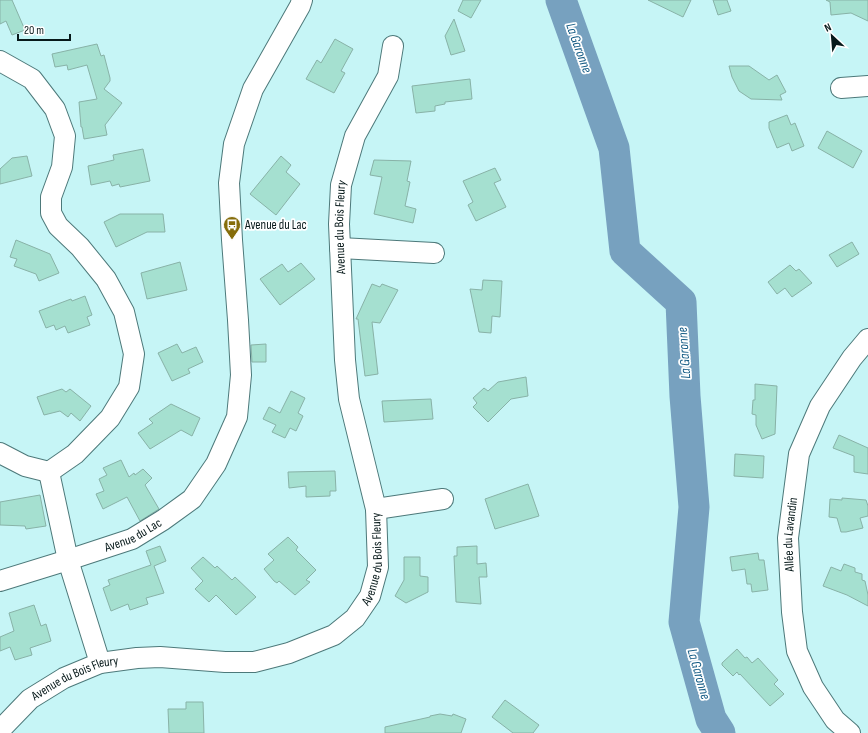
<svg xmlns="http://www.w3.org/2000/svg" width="868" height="733" viewBox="0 0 868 733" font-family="'Sofia Sans Condensed',sans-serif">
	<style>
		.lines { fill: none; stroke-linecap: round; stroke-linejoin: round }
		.river { stroke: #77a1bf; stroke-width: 31 }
		.building { fill: #a5e0d0; stroke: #88b2a7 }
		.street-casing { stroke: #4d797a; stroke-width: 22 }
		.street { stroke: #fff; stroke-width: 20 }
		.labels { text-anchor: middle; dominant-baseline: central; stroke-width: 3.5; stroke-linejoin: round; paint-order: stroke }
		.poi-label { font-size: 13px; fill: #07191a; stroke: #fff; text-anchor: start }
		.street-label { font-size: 13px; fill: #07191a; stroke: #fff }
		.water-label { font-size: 14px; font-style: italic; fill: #145b84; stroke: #fff }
	</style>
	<rect width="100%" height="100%" fill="#c6f5f6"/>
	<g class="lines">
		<!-- river -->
		<polyline class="river" points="561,0 614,148 625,251 681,302 685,396 694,507 684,622 711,719 720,733"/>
	</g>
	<!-- building -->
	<g class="building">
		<polygon points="0,0 12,0 25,30 12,35 6,21 0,24"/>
		<polygon points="463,0 481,0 471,18 458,11"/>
		<polygon points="648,0 691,0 683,17"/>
		<polygon points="713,0 727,0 731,11 718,15"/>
		<polygon points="826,0 868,0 868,21 851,13 831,15 830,2"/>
		<polygon points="454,19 465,51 451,55 445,36"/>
		<polygon points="335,39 353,49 341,71 345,73 334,93 306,79 317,60 321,63"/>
		<polygon points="97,44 101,56 104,55 110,78 110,81 104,89 122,103 105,125 107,135 84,139 82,127 81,127 79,102 97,99 87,65 68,70 67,65 55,67 52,54"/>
		<polygon points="729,66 749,66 769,80 777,75 786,92 780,95 782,100 751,99 739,91 732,77"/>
		<polygon points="470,79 472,99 445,102 445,104 435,106 435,111 416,113 412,86"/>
		<polygon points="787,115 791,125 795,123 804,146 792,151 789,143 777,148 769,128 769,122"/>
		<polygon points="827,131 862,151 853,168 818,148"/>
		<polygon points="143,149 150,181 120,187 119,184 112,186 110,181 91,185 88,166 114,160 113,155"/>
		<polygon points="27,156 32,176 0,184 0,169 12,158"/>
		<polygon points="281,156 291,165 286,172 300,184 276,215 250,194"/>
		<polygon points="374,160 411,161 407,181 410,182 405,206 416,209 413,223 374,214 382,177 370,175"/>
		<polygon points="495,168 501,180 494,183 506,207 476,221 468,205 473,202 463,181"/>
		<polygon points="120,214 163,214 165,232 147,232 116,247 104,222"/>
		<polygon points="16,240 50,254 59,273 39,281 36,274 14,266 17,259 10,257"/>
		<polygon points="852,242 859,254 837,267 829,255"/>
		<polygon points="180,262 187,290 147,299 141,273"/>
		<polygon points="301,263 315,279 280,305 260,279 282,264 288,272"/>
		<polygon points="790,265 796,271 799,269 812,283 792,297 785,288 777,294 768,282"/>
		<polygon points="483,280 502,281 500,317 492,316 491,333 479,332 470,289 482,290"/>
		<polygon points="372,284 380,287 382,284 398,290 380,323 372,322 378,374 365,376 358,319 356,319"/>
		<polygon points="85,296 92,315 87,317 90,325 68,333 65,326 56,330 54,325 46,328 39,311 71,299 72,301"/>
		<polygon points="177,344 182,353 196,347 203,362 188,369 190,373 172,381 158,353"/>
		<polygon points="266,344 266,362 252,362 251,345"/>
		<polygon points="526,377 528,396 511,399 488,422 473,407 477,403 473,398 484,388 488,391 498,382"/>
		<polygon points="755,384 777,386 775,434 762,439 756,425 756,415 752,414 753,400 755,400"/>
		<polygon points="62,389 66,392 70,389 91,406 80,421 71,413 68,417 60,411 44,415 37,397"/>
		<polygon points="291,391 305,398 298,413 303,416 296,431 290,428 285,438 272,432 276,425 263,419 269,407 280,413"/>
		<polygon points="431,399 433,419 384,422 382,401"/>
		<polygon points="171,404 200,418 192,436 181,430 150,449 138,433 153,423 149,419"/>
		<polygon points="839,435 868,448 868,474 854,472 854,456 833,448"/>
		<polygon points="735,454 764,456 763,478 734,476"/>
		<polygon points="121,460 129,477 134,473 135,475 143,469 152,478 145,485 159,509 140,521 127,497 103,509 96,494 104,491 99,479 107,475 103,468"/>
		<polygon points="335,471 336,491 330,491 330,496 306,497 306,486 289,488 288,472"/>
		<polygon points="528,484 539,516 495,529 485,499"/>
		<polygon points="40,495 46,526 26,529 25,526 0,525 0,502"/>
		<polygon points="842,498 866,500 868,506 868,516 860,518 863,528 846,532 841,532 837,518 829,517 830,499 842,500"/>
		<polygon points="288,537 298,547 296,550 316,570 306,580 310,582 295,595 279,581 277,583 274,581 264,569 274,560 268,554"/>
		<polygon points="160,546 166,561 154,566 164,593 146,598 148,604 130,610 128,604 111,611 103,588 110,585 108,580 151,565 146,551"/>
		<polygon points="477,546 477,564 486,563 487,577 479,577 481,604 456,602 454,556 457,556 457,547"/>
		<polygon points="758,553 759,560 764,560 768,590 752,592 751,584 747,584 745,569 732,571 730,557"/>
		<polygon points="203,557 215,568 217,566 232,580 235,577 256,597 236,615 216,595 209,602 195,589 203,581 191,568"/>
		<polygon points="404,557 420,557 420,576 428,577 428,592 406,603 395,596 404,580"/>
		<polygon points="844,564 855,568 855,572 862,574 862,580 865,581 868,595 868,606 847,595 823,586 831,567 841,571"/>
		<polygon points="34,605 41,626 46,624 51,641 30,648 32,655 15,660 10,647 0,651 0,637 14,631 9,613"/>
		<polygon points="737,649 745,658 747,657 752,663 758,658 778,680 774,684 784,694 770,706 740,674 739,675 737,672 733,676 722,665 722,663"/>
		<polygon points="505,700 539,725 533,733 513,733 492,717"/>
		<polygon points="186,702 203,702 204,733 169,733 168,709 186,709"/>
		<polygon points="440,714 452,716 453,714 466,719 461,733 385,733 385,727 430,717 430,716"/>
	</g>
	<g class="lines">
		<defs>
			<g id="street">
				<polyline points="0,61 32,79 55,109 65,136 62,167 51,197 51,213 58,226 80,247 106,279 124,312 134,354 129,387 110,418 75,454 49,472 25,466 0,453"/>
				<polyline points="841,88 868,86"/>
				<polyline points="340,248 434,253"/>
				<polyline points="49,472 68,560 100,663"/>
				<polyline points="376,509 443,499"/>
				<path id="s1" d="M 0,581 L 68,560 L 132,539 L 163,520 L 192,499 L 216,464 L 237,417 L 241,375 L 238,320 L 232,240 L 229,183 L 234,144 L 253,89 L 300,6 L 302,0"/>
				<path id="s2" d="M 0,733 L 2,728 L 30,699 L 64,678 L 100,663 L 137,658 L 160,657 L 225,662 L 254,662 L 289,653 L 334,635 L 355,618 L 370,596 L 378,567 L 376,509 L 349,399 L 345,360 L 339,224 L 341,185 L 355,136 L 388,76 L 393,46"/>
				<path id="s3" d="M 850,733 L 835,720 L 813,687 L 797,651 L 792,612 L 788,538 L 799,454 L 820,406 L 852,358 L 868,339"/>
			</g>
		</defs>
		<!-- street casing -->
		<use href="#street" class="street-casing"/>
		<!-- street -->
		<use href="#street" class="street"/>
	</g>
	<!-- icons -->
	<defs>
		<symbol id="bus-pin" viewBox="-11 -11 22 30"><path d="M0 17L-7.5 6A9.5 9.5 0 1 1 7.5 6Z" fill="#866d0b" stroke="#fff"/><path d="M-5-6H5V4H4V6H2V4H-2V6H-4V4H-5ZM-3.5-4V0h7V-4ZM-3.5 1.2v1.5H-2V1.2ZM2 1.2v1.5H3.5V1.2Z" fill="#fff"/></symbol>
	</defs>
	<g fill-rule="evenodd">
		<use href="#bus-pin" x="222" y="215" width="20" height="27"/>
	</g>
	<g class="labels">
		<!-- poi labels -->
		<g class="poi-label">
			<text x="245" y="225">Avenue du Lac</text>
		</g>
		<!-- street labels -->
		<g class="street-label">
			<text stroke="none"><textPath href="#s2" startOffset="791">Avenue du Bois Fleury</textPath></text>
			<text stroke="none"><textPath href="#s1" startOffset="141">Avenue du Lac</textPath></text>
			<text stroke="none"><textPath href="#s3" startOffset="216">Allée du Lavandin</textPath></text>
			<text stroke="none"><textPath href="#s2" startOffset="455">Avenue du Bois Fleury</textPath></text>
			<text stroke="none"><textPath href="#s2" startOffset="96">Avenue du Bois Fleury</textPath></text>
		</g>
		<!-- water labels -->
		<g class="water-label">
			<text transform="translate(579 48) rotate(70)">La Garonne</text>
			<text transform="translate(684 353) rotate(-94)">La Garonne</text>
			<text transform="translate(699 674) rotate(74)">La Garonne</text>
		</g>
	</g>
	<!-- north arrow -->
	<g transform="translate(832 36) rotate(334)" stroke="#ffffff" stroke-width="3" paint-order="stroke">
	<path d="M0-3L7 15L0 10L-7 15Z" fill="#07191a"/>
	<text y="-6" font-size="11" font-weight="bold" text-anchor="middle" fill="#07191a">N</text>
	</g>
	<!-- scale -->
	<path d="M18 34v6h52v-6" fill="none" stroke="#07191a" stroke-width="2"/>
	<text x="24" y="34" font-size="12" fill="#07191a" stroke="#ffffff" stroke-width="3" paint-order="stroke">20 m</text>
</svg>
